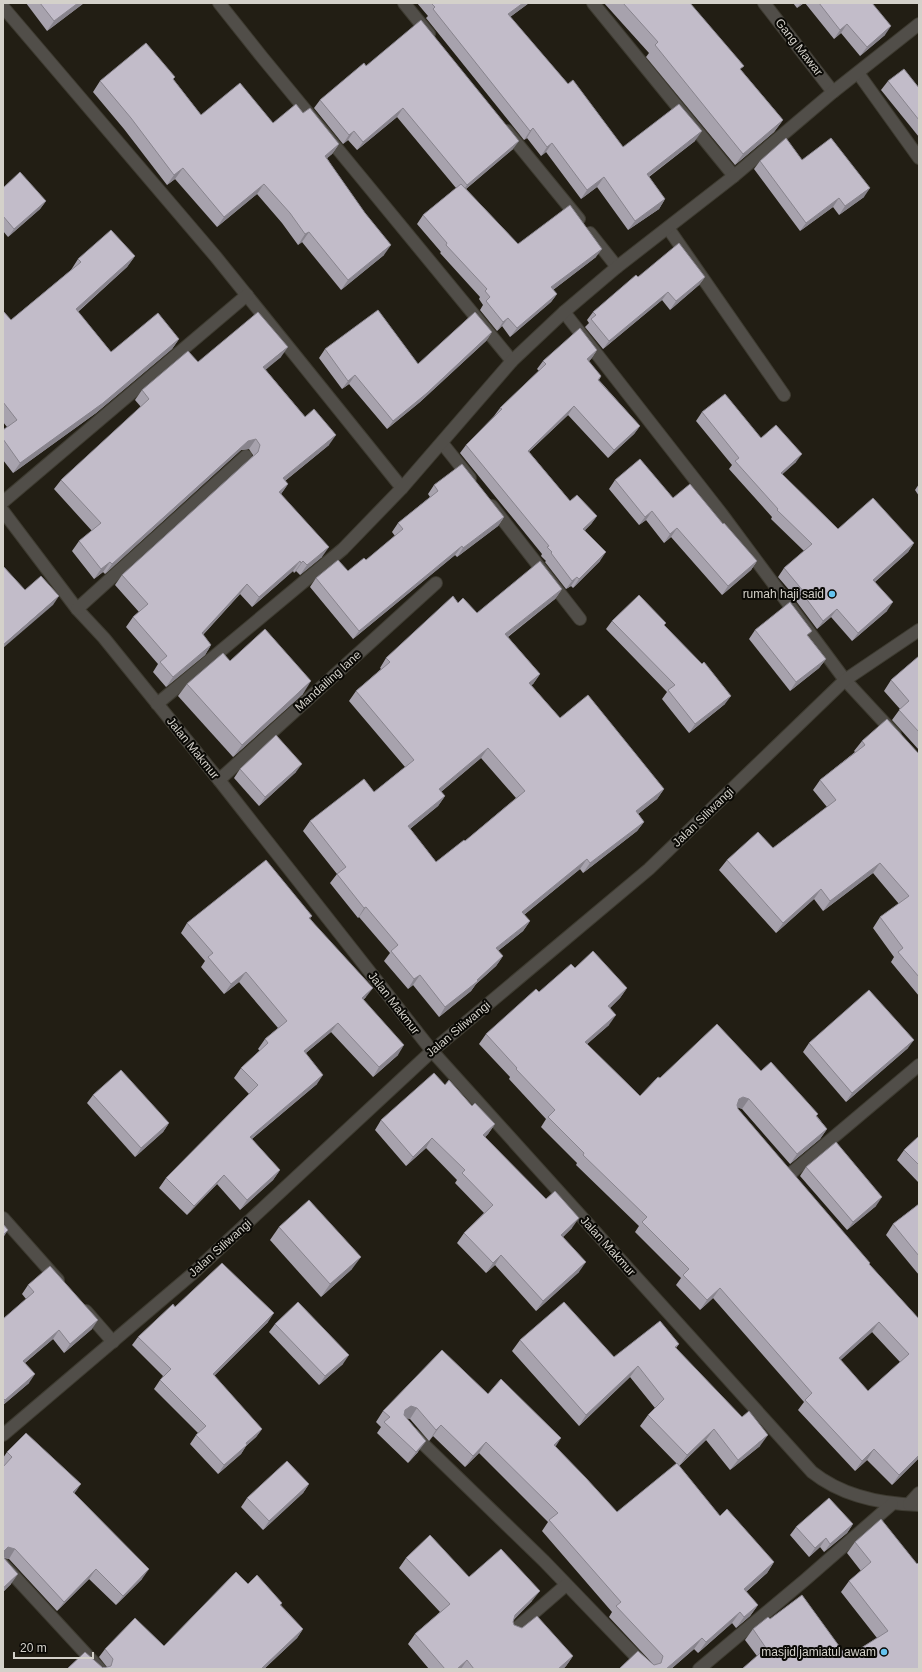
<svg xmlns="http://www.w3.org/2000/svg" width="922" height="1672" viewBox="0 0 922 1672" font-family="Arial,sans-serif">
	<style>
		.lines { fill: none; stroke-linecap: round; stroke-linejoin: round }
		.minor-casing { stroke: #3e3b31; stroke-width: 14 }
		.minor { stroke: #514e49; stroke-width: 12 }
		.wall { fill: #a7a2ad; fill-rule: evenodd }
		.shaded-wall { fill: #88848d }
		.building { fill: #c2bcc9; stroke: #88848d; fill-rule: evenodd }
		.poi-dot { fill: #66c4ef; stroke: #0a0905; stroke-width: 1.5 }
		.labels { text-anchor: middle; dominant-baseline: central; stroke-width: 4; stroke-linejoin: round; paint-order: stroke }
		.street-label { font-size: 12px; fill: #d4d1ca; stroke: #0a0905 }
		.poi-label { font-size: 12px; fill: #d4d1ca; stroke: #0a0905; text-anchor: end }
	</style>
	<rect width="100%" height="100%" fill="#221e14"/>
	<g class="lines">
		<defs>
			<g id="minor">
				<polyline points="219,3 262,57 512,361"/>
				<polyline points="404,3 429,34"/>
				<polyline points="593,3 734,176"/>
				<polyline points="764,3 833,92"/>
				<polyline points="3,7 216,257 402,488"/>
				<polyline points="858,73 919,158"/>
				<polyline points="507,131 579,219"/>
				<polyline points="668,228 784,395"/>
				<polyline points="590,233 617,267"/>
				<polyline points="564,312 721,513 845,680 895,734"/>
				<polyline points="442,443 470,478"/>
				<polyline points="3,502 247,295"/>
				<polyline points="492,506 580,619"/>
				<path d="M 3,511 L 77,609 L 104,638 L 219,780 L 432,1051 L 812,1472 C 842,1496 882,1504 919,1505"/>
				<polyline points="77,609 246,456"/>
				<polyline points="157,704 343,549 402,488 512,361 564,312 617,267 734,176 833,92 919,24"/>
				<polyline points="219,780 436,583"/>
				<polyline points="790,1174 919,1065"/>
				<polyline points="3,1218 58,1280"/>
				<polyline points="86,1311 113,1342"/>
				<polyline points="413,1434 544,1561 648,1669"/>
				<polyline points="3,1435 191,1275 432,1051 649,869 845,680 919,630"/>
				<polyline points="909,1504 919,1493"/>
				<polyline points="3,1564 100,1669"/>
				<polyline points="513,1631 566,1585"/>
				<polyline points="699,1669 805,1580 892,1504"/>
			</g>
		</defs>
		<!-- minor casing -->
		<use href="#minor" class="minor-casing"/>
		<!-- minor -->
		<use href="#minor" class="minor"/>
	</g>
	<!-- wall -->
	<g class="wall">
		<polygon points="26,3 84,3 47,31"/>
		<polygon points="417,3 529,3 510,17 568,84 623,147 695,141 649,177 665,199 659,209 628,230 597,187 581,199 546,152 541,156 527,138 524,140 426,18 428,16"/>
		<polygon points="604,3 690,3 741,70 783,120 774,132 735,165 646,57 649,53"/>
		<polygon points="793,3 804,3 797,8"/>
		<polygon points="805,3 872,3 885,35 860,56 841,33 834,39"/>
		<polygon points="366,66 513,149 466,189 518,244 596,257 553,290 557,294 551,302 510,337 502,326 497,331 480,310 483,305 479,299 480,297 440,253 441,252 417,224 423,215 456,188 397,117 357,150 348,140 343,144 314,108 320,100"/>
		<polygon points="173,79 201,115 273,123 303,113 339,144 332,154 327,158 384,255 341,290 302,242 298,245 282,223 257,194 217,227 175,179 167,185 124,129 93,92 100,81"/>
		<polygon points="888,81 919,88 919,137 881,90"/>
		<polygon points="802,160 864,197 839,215 833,207 800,231 754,169 760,161"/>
		<polygon points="3,188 46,201 40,209 8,237 3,231"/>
		<polygon points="135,256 127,267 78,312 111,352 179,339 172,349 96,413 13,473 3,460 3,430 7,427 3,422 3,311 11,320 71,270 78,259"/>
		<polygon points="638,277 705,277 699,285 670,310 662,300 603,349 585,327 589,323 587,320 593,312"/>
		<polygon points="492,332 486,341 420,402 387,429 349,384 342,389 319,358 325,349 418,364"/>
		<polygon points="597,350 591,359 588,362 601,376 599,380 640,426 634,434 608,458 568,415 529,452 570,501 597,516 591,524 585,530 600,561 573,588 571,586 566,589 545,562 546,561 541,556 542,554 460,453 466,445 494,416 500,408 539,371 537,369 543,361"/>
		<polygon points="281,357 265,369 329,445 285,481 288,484 281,494 322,557 300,575 296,571 294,573 293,571 252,607 240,594 203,635 211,645 205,655 166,687 153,672 158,664 126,627 133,617 139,612 115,585 122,575 253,456 253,455 249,449 241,450 105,574 103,572 94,579 72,551 79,541 92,531 54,489 61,480 141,407 135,400 142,390 198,362"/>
		<polygon points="702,412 761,438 796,462 782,474 838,529 914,543 908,552 875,582 887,611 852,641 831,617 817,629 796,601 797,599 778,577 784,568 804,551 771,519 772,517 729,469 732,465 696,421"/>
		<polygon points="615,480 673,498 723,524 757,561 751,570 722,595 671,537 664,543 646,520 639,525 609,489"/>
		<polygon points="919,484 919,496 915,490"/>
		<polygon points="434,485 504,517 498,526 457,557 455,555 353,639 310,587 316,578 348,571 366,560 395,536 392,532 398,523 430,497 428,494"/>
		<path d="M 562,589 L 555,599 L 508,637 L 540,674 L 533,684 L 531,685 L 560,718 L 664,789 L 657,799 L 638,814 L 644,822 L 637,831 L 583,873 L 580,869 L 524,915 L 530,921 L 523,931 L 498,951 L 503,956 L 496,966 L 476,984 L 471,991 L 439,1017 L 413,985 L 408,989 L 384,961 L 390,953 L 359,917 L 358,918 L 330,883 L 337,874 L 303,831 L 310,821 L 374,792 L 405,767 L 349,701 L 356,691 L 381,669 L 380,668 L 386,658 L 458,603 L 477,613 ZM 481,758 L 516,798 L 465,841 L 436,862 L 410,829 L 438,806 L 445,796 L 441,792 Z"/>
		<polygon points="612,621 664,626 725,704 689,733 662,699 667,692 606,629"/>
		<polygon points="755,630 808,636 826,659 819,668 790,691 749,639"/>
		<polygon points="919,656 919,750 892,720 900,709 884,691 891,680"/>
		<polygon points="230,661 303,694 233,757 178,696 187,684"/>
		<polygon points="862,741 919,754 919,996 891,962 894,957 873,928 880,917 899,904 873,873 823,911 814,899 776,933 719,870 727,860 773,848 827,807 813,790 820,780 855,752 854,751"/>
		<polygon points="240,769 296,772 259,806 234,778"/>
		<polygon points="312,916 310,918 366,997 363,1000 398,1055 373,1077 331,1032 306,1053 317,1084 252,1139 280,1170 273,1180 240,1210 217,1184 187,1215 159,1188 166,1178 249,1094 234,1078 241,1068 260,1051 258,1049 265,1039 278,1028 239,982 224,994 201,967 205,961 181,933 187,923"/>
		<path d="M 575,968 L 627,988 L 620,998 L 610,1008 L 609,1025 L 587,1044 L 640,1096 L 660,1078 L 761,1071 L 817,1116 L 827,1129 L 820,1139 L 790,1164 L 742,1109 L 738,1107 L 738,1109 L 869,1264 L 919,1319 L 919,1458 L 892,1485 L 867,1460 L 855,1471 L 798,1410 L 804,1402 L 713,1298 L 700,1310 L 676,1285 L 681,1278 L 635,1232 L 639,1226 L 576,1165 L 577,1163 L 541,1127 L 546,1119 L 509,1079 L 510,1077 L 479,1044 L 486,1034 L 539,992 ZM 872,1332 L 900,1362 L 868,1391 L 840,1360 Z"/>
		<polygon points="809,1043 908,1048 846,1102 803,1052"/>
		<polygon points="445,1085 495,1124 488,1134 485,1137 572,1228 563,1237 579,1272 536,1311 495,1265 486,1273 457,1243 464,1233 484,1213 455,1183 457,1180 426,1148 406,1166 375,1130 381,1120"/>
		<polygon points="93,1095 169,1123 163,1132 135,1157 87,1103"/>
		<polygon points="919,1136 919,1183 897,1160 904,1150"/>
		<polygon points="806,1167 876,1206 847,1230 800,1176"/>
		<polygon points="919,1204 919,1275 886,1235 893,1224"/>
		<polygon points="279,1227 352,1269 321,1297 270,1240"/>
		<polygon points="28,1285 92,1329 64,1353 53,1339 25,1363 29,1383 3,1405 3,1319 26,1299 22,1294"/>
		<polygon points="175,1307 268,1322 214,1376 262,1429 256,1437 246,1446 241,1454 218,1474 190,1444 196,1435 198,1433 154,1389 160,1380 163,1376 132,1345 138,1337"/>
		<polygon points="275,1324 343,1364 319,1385 269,1332"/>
		<polygon points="520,1340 614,1357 679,1344 676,1348 760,1446 730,1470 706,1440 679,1466 640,1426 648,1415 655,1408 630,1377 579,1426 512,1351"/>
		<polygon points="488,1394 555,1447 617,1512 720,1516 774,1562 767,1573 746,1592 758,1605 750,1616 736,1628 732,1623 698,1653 694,1649 671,1669 619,1669 653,1664 609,1617 612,1612 542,1531 548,1522 479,1453 465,1467 433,1436 429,1441 410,1419 407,1418 418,1452 408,1463 377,1433 381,1427 376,1422 383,1411"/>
		<polygon points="7,1452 74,1494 142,1579 116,1605 89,1579 57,1611 9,1559 4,1558 11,1584 3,1592 3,1467 4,1465 3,1464 3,1458"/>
		<polygon points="309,1484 303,1493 263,1530 241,1507 247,1498"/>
		<polygon points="853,1524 847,1533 824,1552 820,1547 809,1557 790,1535 796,1527"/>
		<polygon points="855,1542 917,1564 919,1669 757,1656 745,1640 753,1629 770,1619 847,1657 877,1638 841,1592 849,1581 861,1571 847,1553"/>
		<polygon points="406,1558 469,1577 532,1601 513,1620 513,1622 514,1625 573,1656 566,1666 563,1669 429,1669 408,1644 415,1634 440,1612 399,1568"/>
		<polygon points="248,1584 282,1603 281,1605 303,1629 297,1638 264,1669 67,1669 107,1667 99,1657 105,1649 164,1646"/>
	</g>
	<!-- shaded-wall -->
	<g class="shaded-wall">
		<polygon points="78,3 84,3 47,31 54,21"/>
		<polygon points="523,3 529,3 502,23 508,14"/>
		<polygon points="801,3 804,3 797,8"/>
		<polygon points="847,24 841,33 834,39 840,30"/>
		<polygon points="891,26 885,35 860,56 867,47"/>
		<polygon points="403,108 397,117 357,150 363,142"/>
		<polygon points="783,120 774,132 735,165 743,154"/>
		<polygon points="533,128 527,138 524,140 530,131"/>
		<polygon points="354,131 348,140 343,144 349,135"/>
		<polygon points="702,131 695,141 640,183 647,174"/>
		<polygon points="519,141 513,149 461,193 467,185"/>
		<polygon points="552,143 546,152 541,156 547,147"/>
		<polygon points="339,144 332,154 318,166 325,156"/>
		<polygon points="183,168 175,179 167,185 174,175"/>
		<polygon points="604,177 597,187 581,199 587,190"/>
		<polygon points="264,184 257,194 217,227 224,217"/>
		<polygon points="870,188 864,197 839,215 845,206"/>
		<polygon points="839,198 833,207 800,231 806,223"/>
		<polygon points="665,199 659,209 628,230 635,221"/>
		<polygon points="46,201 40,209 8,237 14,229"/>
		<polygon points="309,232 302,242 298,245 305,234"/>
		<polygon points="391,245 384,255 341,290 348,280"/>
		<polygon points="602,249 596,257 545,296 551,287"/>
		<polygon points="135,256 127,267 68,320 76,309"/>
		<polygon points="705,277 699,285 670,310 676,301"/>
		<polygon points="668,292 662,300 603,349 609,341"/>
		<polygon points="557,294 551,302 510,337 517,328"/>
		<polygon points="508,318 502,326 497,331 503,322"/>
		<polygon points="492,332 486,341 420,402 387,429 393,421"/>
		<polygon points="179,339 172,349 96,413 13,473 20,463"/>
		<polygon points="288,347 281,357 257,377 263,367"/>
		<polygon points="597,350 591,359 581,368 587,359"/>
		<polygon points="355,375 349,384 342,389 348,381"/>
		<polygon points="574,406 568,415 521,459 528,451"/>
		<polygon points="640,426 634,434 608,458 614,450"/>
		<polygon points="336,435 329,445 276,488 283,478"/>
		<polygon points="256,439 249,449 241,450 105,574 112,564 248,441"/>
		<polygon points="802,454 796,462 775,481 781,473"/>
		<polygon points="288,484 281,494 279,492"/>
		<polygon points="652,511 646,520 639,525 645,517"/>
		<polygon points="597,516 591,524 577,538 583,529"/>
		<polygon points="504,517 498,526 457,557 463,548"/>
		<polygon points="677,528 671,537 664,543 670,534"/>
		<polygon points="914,543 908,552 867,588 873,580"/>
		<polygon points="462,546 455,555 353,639 359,631"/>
		<polygon points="329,547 322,557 300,575 307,565"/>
		<polygon points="606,552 600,561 573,588 579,579"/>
		<polygon points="300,561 293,571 252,607 259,597"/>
		<polygon points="303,561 296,571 294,573 301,563"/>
		<polygon points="757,561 751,570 722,595 728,586"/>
		<polygon points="110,562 103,572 94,579 101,569"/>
		<polygon points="577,577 571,586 566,589 572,581"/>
		<polygon points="247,584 240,594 195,643 202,633"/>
		<polygon points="562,589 555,599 498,644 505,634"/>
		<polygon points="59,596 53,605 3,648 3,645"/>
		<polygon points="893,602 887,611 852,641 858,633"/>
		<polygon points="837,609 831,617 817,629 823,621"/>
		<polygon points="211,645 205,655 166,687 173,677"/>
		<polygon points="826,659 819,668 790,691 796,682"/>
		<polygon points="540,674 533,684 522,693 529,683"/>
		<polygon points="311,681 303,694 233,757 242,745"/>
		<polygon points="731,696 725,704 689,733 695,724"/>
		<polygon points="488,748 481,758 432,799 439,789"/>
		<polygon points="302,764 296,772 259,806 265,797"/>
		<polygon points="664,789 657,799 629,821 636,811"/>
		<polygon points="445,796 438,806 401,836 408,826"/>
		<polygon points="644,822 637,831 583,873 590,863"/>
		<polygon points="587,859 580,869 515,922 522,912"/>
		<polygon points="880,863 873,873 823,911 830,901"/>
		<polygon points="821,889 814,899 776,933 783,923"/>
		<polygon points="366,907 359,917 358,918 364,908"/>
		<polygon points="530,921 523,931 489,958 496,948"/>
		<polygon points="503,956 496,966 476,984 471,991 439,1017 445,1007"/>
		<polygon points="246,972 239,982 224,994 231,984"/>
		<polygon points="420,975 413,985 408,989 414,979"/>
		<polygon points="373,988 366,997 355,1008 362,998"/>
		<polygon points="627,988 620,998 601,1016 608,1006"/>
		<polygon points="616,1015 609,1025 578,1052 585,1042"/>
		<polygon points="338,1023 331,1032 297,1060 304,1051"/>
		<polygon points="914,1040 908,1048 846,1102 852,1093"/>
		<polygon points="404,1045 398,1055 373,1077 379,1067"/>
		<polygon points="323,1075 317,1084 243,1146 250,1137"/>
		<polygon points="743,1097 749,1099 742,1109 736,1107 739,1099"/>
		<polygon points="169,1123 163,1132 135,1157 141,1148"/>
		<polygon points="495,1124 488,1134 477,1145 483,1135"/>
		<polygon points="827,1129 820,1139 790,1164 797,1154"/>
		<polygon points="432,1138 426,1148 406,1166 413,1157"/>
		<polygon points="280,1170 273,1180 240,1210 247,1200"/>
		<polygon points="224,1175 217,1184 187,1215 194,1206"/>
		<polygon points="882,1197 876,1206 847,1230 853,1222"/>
		<polygon points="579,1218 572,1228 554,1245 561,1235"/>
		<polygon points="8,1230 3,1238 3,1235"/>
		<polygon points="501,1255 495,1265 486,1273 493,1263"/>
		<polygon points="361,1257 352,1269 321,1297 330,1284"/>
		<polygon points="586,1262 579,1272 536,1311 543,1301"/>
		<polygon points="720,1288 713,1298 700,1310 707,1300"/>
		<polygon points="274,1313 268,1322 207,1383 213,1374"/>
		<polygon points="98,1320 92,1329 64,1353 70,1344"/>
		<polygon points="879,1322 872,1332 832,1368 839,1358"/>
		<polygon points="59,1330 53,1339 17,1369 23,1361"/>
		<polygon points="349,1355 343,1364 319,1385 325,1376"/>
		<polygon points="638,1366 630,1377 579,1426 586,1415"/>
		<polygon points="35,1374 29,1383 3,1405 3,1403 5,1400"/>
		<polygon points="411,1406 417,1408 410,1419 403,1417 405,1410"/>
		<polygon points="441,1425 433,1436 429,1441 436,1430"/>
		<polygon points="262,1429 256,1437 246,1446 241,1454 218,1474 224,1465 246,1443"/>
		<polygon points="714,1429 706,1440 679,1466 687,1455"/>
		<polygon points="768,1435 760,1446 730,1470 738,1460"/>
		<polygon points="561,1438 554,1449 554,1445"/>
		<polygon points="426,1441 418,1452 408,1463 416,1452"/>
		<polygon points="486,1442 479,1453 465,1467 473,1456"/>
		<polygon points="874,1449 867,1460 855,1471 862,1461"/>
		<polygon points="919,1455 919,1458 892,1485 899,1475"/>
		<polygon points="81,1484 74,1494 73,1492"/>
		<polygon points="309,1484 303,1493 263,1530 269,1521"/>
		<polygon points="853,1524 847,1533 824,1552 830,1544"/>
		<polygon points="826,1538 820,1547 809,1557 815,1548"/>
		<polygon points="8,1547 15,1549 9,1559 3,1557 3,1552"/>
		<polygon points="774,1562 767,1573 736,1600 744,1589"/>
		<polygon points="96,1569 89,1579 57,1611 64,1602"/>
		<polygon points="149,1569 142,1579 116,1605 123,1596"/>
		<polygon points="18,1574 11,1584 3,1592 3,1588"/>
		<polygon points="540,1591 532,1601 508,1626 515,1615"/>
		<polygon points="758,1605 750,1616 736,1628 744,1617"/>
		<polygon points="740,1612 732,1623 698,1653 706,1642"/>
		<polygon points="303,1629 297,1638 264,1669 261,1669"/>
		<polygon points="702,1638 694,1649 671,1669 666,1669"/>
		<polygon points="573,1656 566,1666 563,1669 558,1669"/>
		<polygon points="467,1660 461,1669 457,1669"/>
	</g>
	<!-- building -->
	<g class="building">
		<polygon points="40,3 78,3 54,21"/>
		<polygon points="431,3 523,3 508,14 568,84 573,80 623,147 679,104 702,131 647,174 665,199 635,221 604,177 587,190 552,143 547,147 533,128 530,131 433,9 435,7"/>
		<polygon points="623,3 690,3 744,66 740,69 783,120 743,154 655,45 658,42"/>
		<polygon points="819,3 872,3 891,26 867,47 847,24 840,30"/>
		<polygon points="421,20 519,141 467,185 403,108 363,142 354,131 349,135 320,100 364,63 366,66"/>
		<polygon points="146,43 175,77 173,79 201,115 240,83 273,123 296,104 303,113 310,108 339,144 325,156 365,213 391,245 348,280 309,232 305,234 290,213 264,184 224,217 183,168 174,175 131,118 100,81"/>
		<polygon points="904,69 919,88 919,120 888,81"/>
		<polygon points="786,138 802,160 831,138 870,188 845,206 839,198 806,223 760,161"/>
		<polygon points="20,172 46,201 14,229 3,216 3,188"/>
		<polygon points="461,184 518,244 570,205 602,249 551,287 557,294 517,328 508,318 503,322 486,301 490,297 485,291 487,289 446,245 447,243 423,215"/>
		<polygon points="111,230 135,256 76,309 111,352 158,313 179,339 103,403 20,463 3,439 3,430 17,420 3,402 3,311 11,320 81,262 78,259"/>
		<polygon points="679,243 705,277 676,301 668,292 609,341 591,319 596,315 593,312 636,275 638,277"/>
		<polygon points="378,310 418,364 475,312 492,332 427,393 393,421 355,375 348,381 325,349"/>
		<polygon points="258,312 288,347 263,367 305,417 314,409 336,435 283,478 288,484 279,492 329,547 307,565 303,561 301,563 300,561 259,597 247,584 202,633 211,645 173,677 160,662 167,656 133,617 148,604 122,575 258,452 260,445 256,439 248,441 112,564 110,562 101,569 79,541 101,523 61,480 149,399 142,390 188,351 198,362"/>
		<polygon points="580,328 597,350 587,359 601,376 598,380 640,426 614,450 574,406 528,451 570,501 577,495 597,516 583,529 606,552 579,579 577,577 572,581 551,553 552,552 547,547 549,546 466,445 502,409 500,408 546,364 543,361"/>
		<polygon points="725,394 761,438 776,425 802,454 781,473 838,529 873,498 914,543 873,580 893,602 858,633 837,609 823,621 802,593 804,592 784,568 812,544 777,510 778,509 735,461 739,458 702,412"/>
		<polygon points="640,459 673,498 690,484 723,524 724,523 757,561 728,586 677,528 670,534 652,511 645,517 615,480"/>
		<polygon points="462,464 504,517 463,548 462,546 359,631 316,578 338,560 348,571 364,558 366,560 403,529 398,523 438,491 434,485"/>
		<path d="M 540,561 L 562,589 L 505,634 L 540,674 L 529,683 L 560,718 L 588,695 L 664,789 L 636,811 L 644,822 L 590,863 L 587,859 L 522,912 L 530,921 L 496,948 L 503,956 L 477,980 L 478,981 L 445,1007 L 420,975 L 414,979 L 391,951 L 398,945 L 366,907 L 364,908 L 337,874 L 346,867 L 310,821 L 364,779 L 374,792 L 414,760 L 356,691 L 390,662 L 386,658 L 453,596 L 458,603 L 463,598 L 477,613 ZM 488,748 L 525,791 L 465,841 L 464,840 L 436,862 L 408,826 L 445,796 L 439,789 Z"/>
		<polygon points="3,566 25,590 41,576 59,596 3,645"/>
		<polygon points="639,595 666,623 664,625 702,664 704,662 731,696 695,724 668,690 675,685 612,621"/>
		<polygon points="790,602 812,631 807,635 826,659 796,682 755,630"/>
		<polygon points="265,629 311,681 242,745 187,684 223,653 230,661"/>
		<polygon points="919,656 919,732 899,710 909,701 891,680"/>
		<polygon points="887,719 919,754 919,977 898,952 903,948 880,917 909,896 880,863 830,901 821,889 783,923 727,860 758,832 773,848 836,800 820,780 865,745 862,741"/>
		<polygon points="276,735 302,764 265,797 240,769"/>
		<polygon points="266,860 312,916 309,918 373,988 362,998 404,1045 379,1067 338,1023 304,1051 323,1075 250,1137 280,1170 247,1200 224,1175 194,1206 166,1178 258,1085 241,1068 268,1043 265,1039 287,1021 246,972 231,984 208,957 213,953 187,923"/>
		<path d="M 593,951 L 627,988 L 608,1006 L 616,1015 L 585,1042 L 640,1096 L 658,1077 L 660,1078 L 717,1024 L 761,1071 L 771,1062 L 818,1114 L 816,1116 L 827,1129 L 797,1154 L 749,1099 L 743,1097 L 739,1099 L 737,1105 L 738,1109 L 870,1263 L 869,1264 L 919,1319 L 919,1455 L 899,1475 L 874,1449 L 862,1461 L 805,1400 L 812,1393 L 720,1288 L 707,1300 L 683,1275 L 689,1269 L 642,1222 L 647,1217 L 583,1155 L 584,1153 L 548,1117 L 555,1110 L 516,1069 L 517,1068 L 486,1034 L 536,989 L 539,992 L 571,964 L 575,968 ZM 879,1322 L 909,1354 L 868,1391 L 839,1358 Z"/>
		<polygon points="869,990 914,1040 852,1093 809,1043"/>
		<polygon points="121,1070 169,1123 141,1148 93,1095"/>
		<polygon points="434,1073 445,1085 449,1080 472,1106 475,1103 495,1124 483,1135 546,1199 555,1191 579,1218 561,1235 586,1262 543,1301 501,1255 493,1263 464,1233 493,1205 462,1173 465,1170 432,1138 413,1157 381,1120"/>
		<polygon points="919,1136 919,1165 904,1150"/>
		<polygon points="836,1142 882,1197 853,1222 806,1167"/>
		<polygon points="309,1200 361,1257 330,1284 279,1227"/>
		<polygon points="919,1204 919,1256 893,1224"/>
		<polygon points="3,1224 8,1230 3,1235"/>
		<polygon points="222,1263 274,1313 213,1374 262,1429 246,1443 247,1445 224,1465 196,1435 206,1426 160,1380 171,1369 138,1337 173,1304 175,1307"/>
		<polygon points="50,1266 98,1320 70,1344 59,1330 23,1361 35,1374 5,1400 3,1398 3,1319 34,1292 28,1285"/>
		<polygon points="298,1302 349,1355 325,1376 275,1324"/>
		<polygon points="564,1302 614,1357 660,1321 679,1344 675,1347 742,1417 749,1411 768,1435 738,1460 714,1429 687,1455 648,1415 664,1399 638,1366 586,1415 520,1340"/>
		<polygon points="442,1350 488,1394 501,1379 561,1438 554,1445 586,1478 617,1512 677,1463 720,1516 727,1509 774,1562 744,1589 758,1605 744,1617 740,1612 706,1642 702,1638 666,1669 619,1669 638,1651 654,1665 661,1663 663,1656 616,1606 621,1602 549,1520 558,1513 486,1442 473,1456 441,1425 436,1430 417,1408 411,1406 405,1410 404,1415 426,1441 416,1452 384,1422 390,1417 383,1411"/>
		<polygon points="26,1433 81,1484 73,1492 149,1569 123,1596 96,1569 64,1602 15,1549 8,1547 3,1552 3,1467 12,1457 7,1452"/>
		<polygon points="287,1461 309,1484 269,1521 247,1498"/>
		<polygon points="829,1498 853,1524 830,1544 826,1538 815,1548 796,1527"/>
		<polygon points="881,1519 917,1564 919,1562 919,1669 742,1669 766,1648 753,1629 768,1617 770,1619 802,1595 847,1657 888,1631 849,1581 871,1562 855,1542"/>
		<polygon points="430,1535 469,1577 501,1549 540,1591 515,1615 513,1622 514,1625 522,1628 537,1616 573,1656 558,1669 474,1669 467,1660 457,1669 445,1669 415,1634 450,1604 406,1558"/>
		<polygon points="3,1557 18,1574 3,1588"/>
		<polygon points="236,1572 248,1584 257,1575 282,1603 280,1605 303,1629 261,1669 67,1669 85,1652 103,1668 111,1666 113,1659 105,1649 135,1618 164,1646"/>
	</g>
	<!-- markers -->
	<g class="poi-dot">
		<circle cx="832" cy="594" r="4"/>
		<circle cx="884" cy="1652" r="4"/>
	</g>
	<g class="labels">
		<!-- street labels -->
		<g class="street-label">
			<text transform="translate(799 47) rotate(52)">Gang Mawar</text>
			<text transform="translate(328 681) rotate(-42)">Mandailing lane</text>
			<text transform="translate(193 748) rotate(51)">Jalan Makmur</text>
			<text transform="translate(703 817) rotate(-44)">Jalan Siliwangi</text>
			<text transform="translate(394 1003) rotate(52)">Jalan Makmur</text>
			<text transform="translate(458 1029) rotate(-40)">Jalan Siliwangi</text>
			<text transform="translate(608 1246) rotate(48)">Jalan Makmur</text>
			<text transform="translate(220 1248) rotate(-42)">Jalan Siliwangi</text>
		</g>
		<!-- poi labels -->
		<g class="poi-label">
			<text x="824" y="594">rumah haji said</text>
			<text x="876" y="1652">masjid jamiatul awam</text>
		</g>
	</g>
	<!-- border -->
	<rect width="922" height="1672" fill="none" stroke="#d4d1ca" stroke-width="8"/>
	<!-- scale -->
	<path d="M14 1652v6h79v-6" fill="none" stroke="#d4d1ca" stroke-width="2"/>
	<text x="20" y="1652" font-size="12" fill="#d4d1ca" stroke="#0a0905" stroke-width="3" paint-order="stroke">20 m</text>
</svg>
